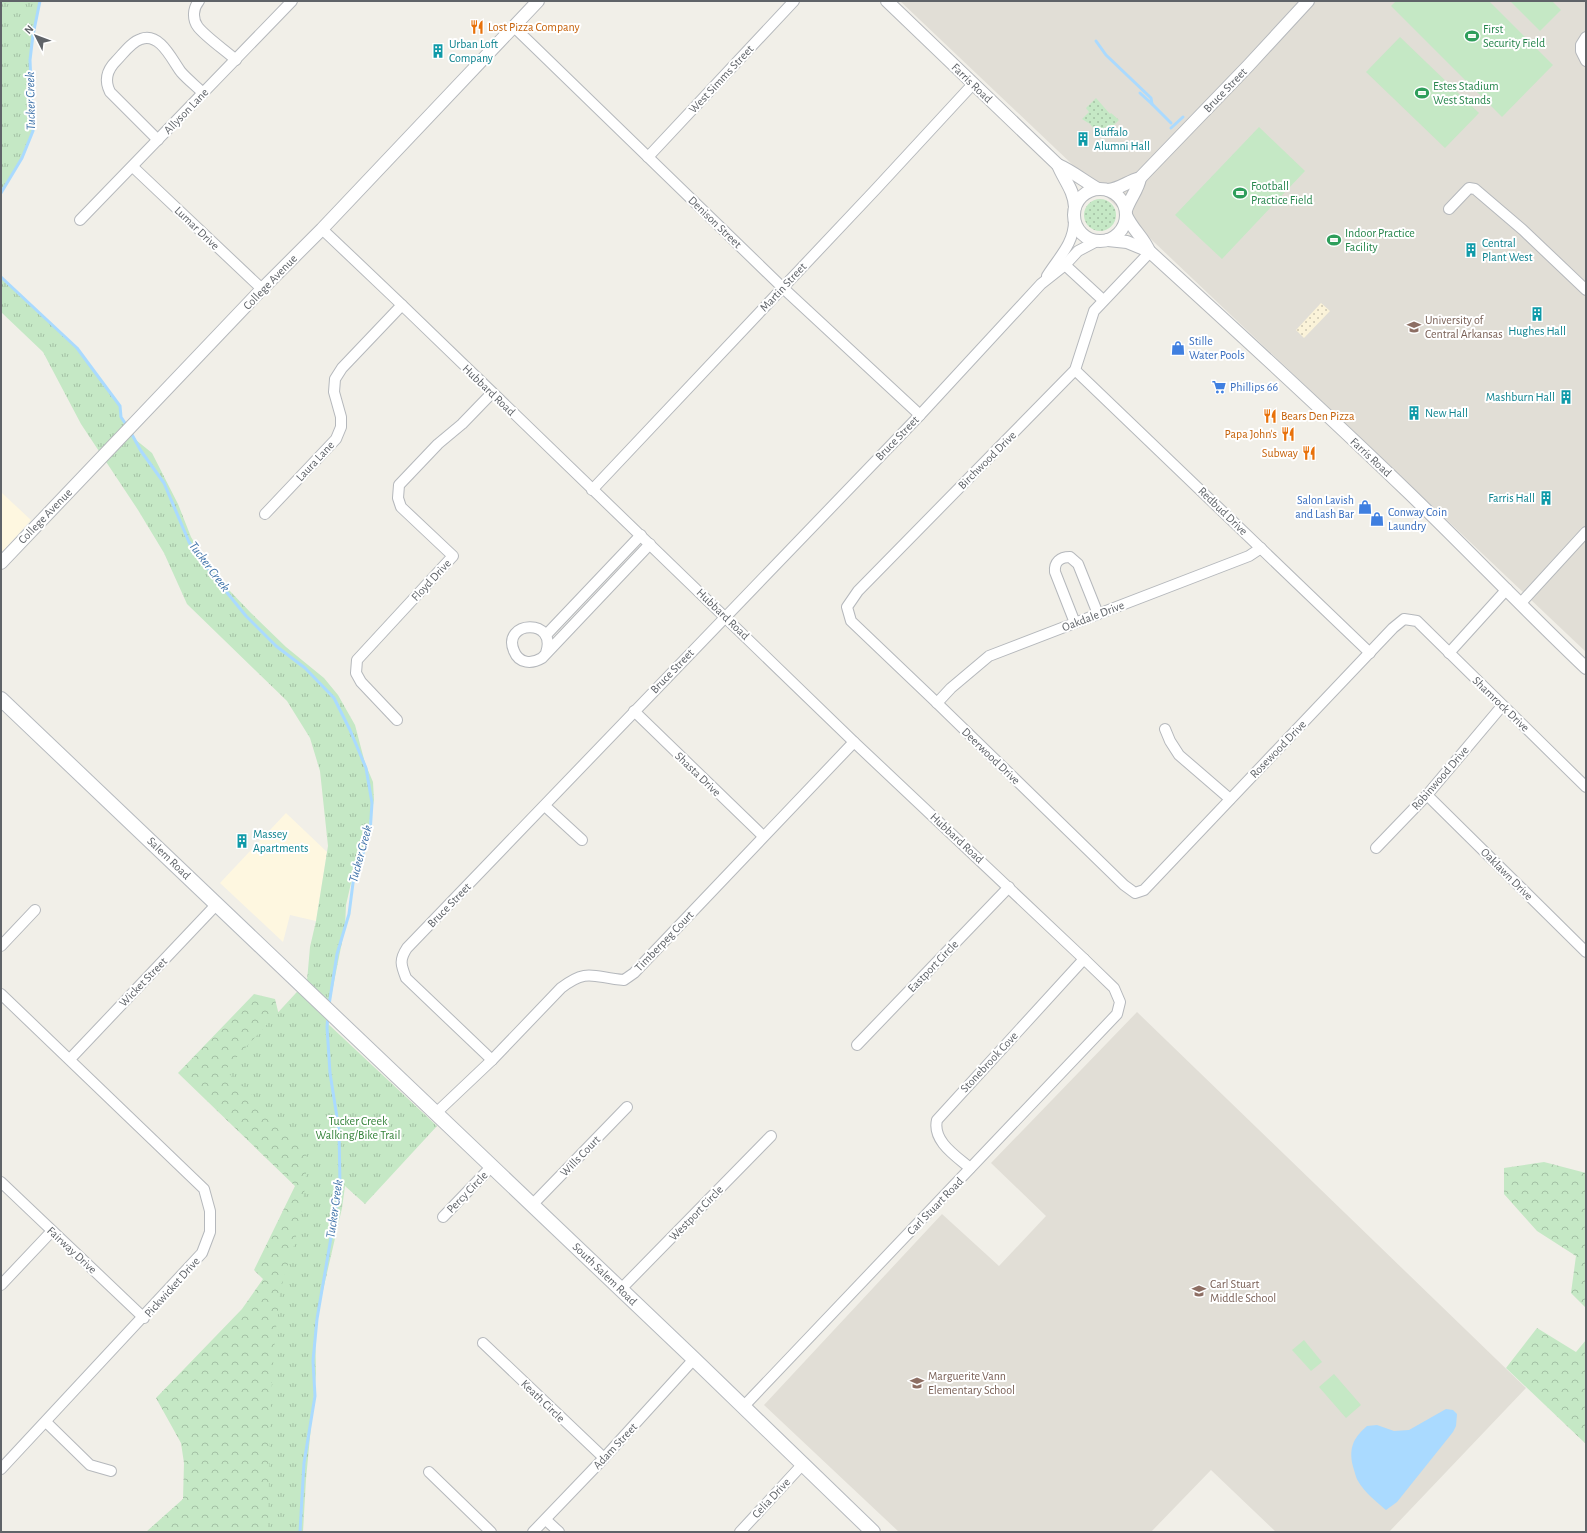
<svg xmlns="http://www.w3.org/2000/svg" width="1587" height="1533" viewBox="0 0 1587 1533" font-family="'Alegreya Sans',sans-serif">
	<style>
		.commercial { fill: #fef7e0 }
		.education { fill: #e1ded6 }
		.grass { fill: url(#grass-dots) }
		.forest { fill: url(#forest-crowns) }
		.sand { fill: url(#sand-dots) }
		.park { fill: url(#park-tufts) }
		.garden { fill: #c5e8c5 }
		.water { fill: #aadaff }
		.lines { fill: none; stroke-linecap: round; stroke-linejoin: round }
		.stream { stroke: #aadaff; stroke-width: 3 }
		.minor-casing { stroke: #b5b8bc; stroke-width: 12 }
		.tertiary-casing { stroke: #b5b8bc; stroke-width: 14 }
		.secondary-casing { stroke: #b6babf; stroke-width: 16 }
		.minor { stroke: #fff; stroke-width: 10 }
		.tertiary { stroke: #fff; stroke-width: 12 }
		.secondary { stroke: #fff; stroke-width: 14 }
		.labels { text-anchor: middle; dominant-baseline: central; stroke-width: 4; stroke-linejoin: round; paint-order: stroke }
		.food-label { font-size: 12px; fill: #c56008; stroke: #fff; text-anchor: start }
		.leisure-label { font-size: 12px; fill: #27864d; stroke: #fff; text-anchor: start }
		.culture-label { font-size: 12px; fill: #0d838f; stroke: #fff; text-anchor: start }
		.street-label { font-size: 12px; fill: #5f6368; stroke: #fff }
		.education-label { font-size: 12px; fill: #785e54; stroke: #fff; text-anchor: start }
		.shop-label { font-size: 12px; fill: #366cbe; stroke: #fff; text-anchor: start }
		.park-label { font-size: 12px; fill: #348238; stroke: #fff }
		.water-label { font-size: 13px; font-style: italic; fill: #4174aa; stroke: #fff }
	</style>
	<defs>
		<pattern id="grass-dots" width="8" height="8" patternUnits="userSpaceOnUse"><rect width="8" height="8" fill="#c5e8c5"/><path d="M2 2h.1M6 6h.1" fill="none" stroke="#a3c0a4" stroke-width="1.8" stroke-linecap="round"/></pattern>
		<pattern id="forest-crowns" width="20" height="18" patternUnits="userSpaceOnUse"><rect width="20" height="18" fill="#c5e8c5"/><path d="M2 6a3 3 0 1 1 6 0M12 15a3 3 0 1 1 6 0" fill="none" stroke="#a3c0a4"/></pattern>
		<pattern id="sand-dots" width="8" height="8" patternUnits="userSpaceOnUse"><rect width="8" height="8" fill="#fbf3d9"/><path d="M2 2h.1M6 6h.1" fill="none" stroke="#cec8b4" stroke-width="1.8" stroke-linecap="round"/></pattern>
		<pattern id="park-tufts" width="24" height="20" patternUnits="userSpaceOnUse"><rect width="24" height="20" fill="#c5e8c5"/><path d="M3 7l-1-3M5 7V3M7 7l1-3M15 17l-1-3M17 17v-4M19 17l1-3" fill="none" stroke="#a3c0a4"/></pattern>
	</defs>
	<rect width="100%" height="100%" fill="#f1efe8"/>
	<!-- commercial -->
	<g class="commercial">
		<polygon points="1,492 31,520 1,553"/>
		<polygon points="286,813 327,852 316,921 290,915 283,942 220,883"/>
	</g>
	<!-- education -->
	<g class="education">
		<polygon points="900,1 1586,1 1586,652"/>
		<polygon points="1137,1012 1526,1388 1389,1532 1276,1532 1211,1470 1151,1532 899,1532 764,1405 942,1214 999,1266 1046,1216 991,1163"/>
	</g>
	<!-- grass -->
	<g class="grass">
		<polygon points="1096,98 1110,114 1111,113 1119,120 1109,130 1105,127 1098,134 1090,124 1082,119 1089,112 1086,108"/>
		<circle cx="1100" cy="215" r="16"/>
	</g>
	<!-- forest -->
	<g class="forest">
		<polygon points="254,994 275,999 311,1145 279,1532 146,1532 183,1499 184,1463 181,1443 156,1398 242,1309 263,1279 254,1270 295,1186 178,1073"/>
		<polygon points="1544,1162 1586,1173 1586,1308 1571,1293 1576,1256 1537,1231 1504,1194 1504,1168"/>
		<polygon points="1537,1328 1576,1352 1586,1340 1586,1444 1506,1368"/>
	</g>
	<!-- sand -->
	<polygon class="sand" points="1321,303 1330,311 1304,338 1296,330"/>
	<!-- park -->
	<g class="park">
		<polygon points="1,1 40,1 33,35 30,60 33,131 22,158 1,193"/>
		<path d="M 1,277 L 77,348 L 120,406 L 121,417 L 136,440 L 152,453 L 178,504 L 191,537 L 206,562 L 228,589 L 251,613 L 286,647 L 324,678 L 338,695 L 355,725 L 365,763 L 373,782 L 374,800 L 364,847 L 351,883 L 346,905 L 345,927 L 326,1022 L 437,1126 L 365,1204 L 345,1186 L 342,1208 L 315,1325 L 316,1374 L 306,1479 L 303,1532 L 268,1532 C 270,1453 269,1373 280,1295 C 283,1275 292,1256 296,1237 C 303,1208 308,1176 306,1146 L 225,1070 L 307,981 L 310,947 L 316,921 L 328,846 L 320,771 L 310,738 L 287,701 L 187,604 L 164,553 L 138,510 L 81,424 L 43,352 L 1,312 Z"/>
	</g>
	<!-- garden -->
	<g class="garden">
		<polygon points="1396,1 1489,1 1553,65 1502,117 1391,6"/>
		<polygon points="1510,1 1552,1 1561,10 1540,31"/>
		<polygon points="1400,37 1479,113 1445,148 1366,72"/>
		<polygon points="1259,127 1305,171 1222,259 1175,215"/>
		<polygon points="1304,1340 1322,1362 1311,1371 1292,1350"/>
		<polygon points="1334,1374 1361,1405 1346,1418 1319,1387"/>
	</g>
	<!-- water -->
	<path class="water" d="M 1446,1409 L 1453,1410 L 1457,1414 L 1456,1426 L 1453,1432 L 1397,1502 L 1386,1510 C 1377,1502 1364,1492 1358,1481 C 1356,1478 1355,1473 1354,1470 C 1348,1450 1352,1439 1367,1426 L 1377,1425 L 1394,1431 L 1409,1430 Z"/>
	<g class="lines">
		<!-- stream -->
		<g class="stream">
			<polyline points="1096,41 1106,55 1151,98 1152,104 1171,123"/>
			<polyline points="1140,93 1152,104"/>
			<polyline points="1171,128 1183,117"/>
			<polyline points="1,193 22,158 33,131 30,60 33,35 40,1"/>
			<polyline points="1,277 77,348 120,406 121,417 127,426"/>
			<polyline points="130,431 141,451 164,483 189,542 212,574 246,616 276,646 305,668 334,698 350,730 366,768 372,803 370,833 353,883 349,914 337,954 329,1005"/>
			<polyline points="300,1532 304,1463 315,1396 313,1361 317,1319 340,1185 339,1130 330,1073 327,1027 328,1016"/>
		</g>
		<defs>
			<g id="minor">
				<path d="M 199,1 C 193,8 192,19 198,27 C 207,38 225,50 236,60"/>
				<polyline points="514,27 782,287 920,415"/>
				<polyline points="1586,37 1581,45 1581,51 1586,61"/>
				<path d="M 158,140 L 110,92 C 104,80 107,70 116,61 C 123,54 131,42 141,39 C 160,32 172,60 181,72 C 187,79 196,86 203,93"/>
				<polyline points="648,157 794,1"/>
				<polyline points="133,167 262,289"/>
				<polyline points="1449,209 1469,188 1475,189 1523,230 1586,290"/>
				<polyline points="80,220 292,1"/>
				<polyline points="322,229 402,305 854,742 1084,959 1114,988 1120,1002 1117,1014 744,1406"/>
				<polyline points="1150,252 1094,311 1075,370 858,591 847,607 851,621 937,703 1124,885 1135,893 1144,890 1393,628 1404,619 1417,621 1586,787"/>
				<polyline points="1065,265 1103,300"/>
				<path d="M 1047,276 C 1058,258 1074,244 1074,221"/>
				<polyline points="1075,370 1370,653"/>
				<polyline points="592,490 876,189 973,84"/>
				<polyline points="265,514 336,439 341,427 341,417 334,392 335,379 342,368 402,305"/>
				<polyline points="1520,604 1586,532"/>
				<path d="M 1075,623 L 1055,572 C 1054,562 1060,557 1070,557 L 1078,564 L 1098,614"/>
				<polyline points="546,635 641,535"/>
				<path d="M 546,653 C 558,617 501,621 514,651 C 519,664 532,664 542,658 L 650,544"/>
				<polyline points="1449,653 1507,589"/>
				<polyline points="937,703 951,688 989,656 1249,556 1261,548"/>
				<polyline points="634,711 763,836"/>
				<polyline points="397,720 361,682 356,673 357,660 453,556 401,507 398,498 399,485 438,444 462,424 492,393"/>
				<polyline points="1165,729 1170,741 1179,755 1230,799"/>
				<polyline points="1427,795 1586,952"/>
				<polyline points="545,806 582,840"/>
				<polyline points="1376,848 1427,795 1502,706"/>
				<polyline points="1,946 35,910"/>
				<polyline points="1,994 204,1189 210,1211 210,1232 202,1253 1,1469"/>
				<polyline points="857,1045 1009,887"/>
				<polyline points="70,1059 216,905"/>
				<path d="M 492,1060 L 406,978 C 401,965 399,960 407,948 L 920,415 L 1041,284 L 1065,265 L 1078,251 L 1097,241"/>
				<path d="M 436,1113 L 492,1060 L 561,988 C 588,967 594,978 624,980 L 634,973 L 854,742"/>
				<path d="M 970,1168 C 956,1156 932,1141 937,1120 L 1084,959"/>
				<polyline points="1,1182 144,1318"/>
				<polyline points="532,1205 627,1107"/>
				<polyline points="443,1217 492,1166"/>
				<polyline points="1,1285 52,1231"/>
				<polyline points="621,1289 771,1136"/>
				<polyline points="483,1343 604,1458"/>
				<polyline points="46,1422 90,1465 111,1471"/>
				<polyline points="429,1472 491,1532"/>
				<polyline points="546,1520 559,1532"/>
				<polyline points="533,1532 604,1458 694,1359"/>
				<polyline points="740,1532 802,1465"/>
			</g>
			<g id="tertiary">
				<path d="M 887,1 L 1058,165 C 1072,171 1084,181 1098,189"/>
				<path d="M 1058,165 C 1064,180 1074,190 1075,207"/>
				<circle cx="1100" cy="215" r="26"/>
				<path d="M 1108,190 C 1120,189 1128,181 1140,178 L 1248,66 L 1308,1"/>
				<path d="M 1126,210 C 1130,198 1138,190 1140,178"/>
				<path d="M 1126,215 C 1132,229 1144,238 1149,251"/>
				<path d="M 1108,240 L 1127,242 L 1149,251 C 1237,331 1324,411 1409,493 C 1469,551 1526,611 1586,668"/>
				<polyline points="1,563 262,289 322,229 538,1"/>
			</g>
			<polyline id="secondary" points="1,699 694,1359 873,1532"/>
		</defs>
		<!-- minor casing -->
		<use href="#minor" class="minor-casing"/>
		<!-- tertiary casing -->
		<use href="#tertiary" class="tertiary-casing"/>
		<!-- secondary casing -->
		<use href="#secondary" class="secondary-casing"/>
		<!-- minor -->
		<use href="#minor" class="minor"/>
		<!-- tertiary -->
		<use href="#tertiary" class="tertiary"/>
		<!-- secondary -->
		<use href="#secondary" class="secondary"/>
	</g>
	<!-- icons -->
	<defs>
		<symbol id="restaurant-bare" viewBox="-9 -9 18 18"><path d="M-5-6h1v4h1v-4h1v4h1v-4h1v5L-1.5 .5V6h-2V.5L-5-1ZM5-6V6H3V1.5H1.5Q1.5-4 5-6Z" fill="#e8710a" stroke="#fff" stroke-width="2.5" paint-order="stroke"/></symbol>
		<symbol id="stadium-bare" viewBox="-9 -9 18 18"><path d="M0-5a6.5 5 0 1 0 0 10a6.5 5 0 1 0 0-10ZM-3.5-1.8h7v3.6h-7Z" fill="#2e9e5b" stroke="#fff" stroke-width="2.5" paint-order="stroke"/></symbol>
		<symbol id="building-bare" viewBox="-9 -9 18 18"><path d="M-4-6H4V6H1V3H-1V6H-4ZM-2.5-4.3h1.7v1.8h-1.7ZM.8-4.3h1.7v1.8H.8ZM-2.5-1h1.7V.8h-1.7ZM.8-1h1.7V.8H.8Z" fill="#0f9aa8" stroke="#fff" stroke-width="2.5" paint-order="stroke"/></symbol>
		<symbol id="university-bare" viewBox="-9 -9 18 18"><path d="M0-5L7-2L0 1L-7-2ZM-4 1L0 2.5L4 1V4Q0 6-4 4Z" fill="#8d6e63" stroke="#fff" stroke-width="2.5" paint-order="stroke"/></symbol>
		<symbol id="shop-bare" viewBox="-9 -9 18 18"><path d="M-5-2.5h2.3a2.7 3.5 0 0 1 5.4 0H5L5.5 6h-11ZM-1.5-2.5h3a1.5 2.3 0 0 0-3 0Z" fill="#3f7fe0" stroke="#fff" stroke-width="2.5" paint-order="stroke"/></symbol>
		<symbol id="supermarket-bare" viewBox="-9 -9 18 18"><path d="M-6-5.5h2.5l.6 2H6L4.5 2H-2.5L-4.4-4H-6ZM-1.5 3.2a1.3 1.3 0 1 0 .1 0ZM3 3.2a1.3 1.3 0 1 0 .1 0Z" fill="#3f7fe0" stroke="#fff" stroke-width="2.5" paint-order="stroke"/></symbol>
		<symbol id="school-bare" viewBox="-9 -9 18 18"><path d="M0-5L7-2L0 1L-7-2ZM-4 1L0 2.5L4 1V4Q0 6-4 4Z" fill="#8d6e63" stroke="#fff" stroke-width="2.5" paint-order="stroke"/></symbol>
	</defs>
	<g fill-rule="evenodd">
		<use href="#restaurant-bare" x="467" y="17" width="20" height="20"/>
		<use href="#stadium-bare" x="1462" y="26" width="20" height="20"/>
		<use href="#building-bare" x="428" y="41" width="20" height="20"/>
		<use href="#stadium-bare" x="1412" y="83" width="20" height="20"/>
		<use href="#building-bare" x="1073" y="129" width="20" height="20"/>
		<use href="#stadium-bare" x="1230" y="183" width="20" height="20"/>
		<use href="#stadium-bare" x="1324" y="230" width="20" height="20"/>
		<use href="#building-bare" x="1461" y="240" width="20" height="20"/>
		<use href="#building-bare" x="1527" y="304" width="20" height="20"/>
		<use href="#university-bare" x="1404" y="317" width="20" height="20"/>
		<use href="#shop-bare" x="1168" y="338" width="20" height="20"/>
		<use href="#supermarket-bare" x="1209" y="377" width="20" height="20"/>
		<use href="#building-bare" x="1556" y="387" width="20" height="20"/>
		<use href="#building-bare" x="1404" y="403" width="20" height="20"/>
		<use href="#restaurant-bare" x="1260" y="406" width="20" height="20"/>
		<use href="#restaurant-bare" x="1278" y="424" width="20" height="20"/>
		<use href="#restaurant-bare" x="1299" y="443" width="20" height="20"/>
		<use href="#building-bare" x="1536" y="488" width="20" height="20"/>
		<use href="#shop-bare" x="1355" y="497" width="20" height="20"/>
		<use href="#shop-bare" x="1367" y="509" width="20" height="20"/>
		<use href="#building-bare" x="232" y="831" width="20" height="20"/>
		<use href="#school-bare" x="1189" y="1281" width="20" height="20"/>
		<use href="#school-bare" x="907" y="1373" width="20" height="20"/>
	</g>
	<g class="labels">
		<!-- food labels -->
		<g class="food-label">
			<text x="488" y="27">Lost Pizza Company</text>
			<text x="1281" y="416">Bears Den Pizza</text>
			<text x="1277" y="434" text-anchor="end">Papa John's</text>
			<text x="1298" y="453" text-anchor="end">Subway</text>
		</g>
		<!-- leisure labels -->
		<g class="leisure-label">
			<text x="1483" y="29">First<tspan x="1483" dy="14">Security Field</tspan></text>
			<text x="1433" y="86">Estes Stadium<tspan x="1433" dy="14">West Stands</tspan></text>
			<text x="1251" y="186">Football<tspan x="1251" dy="14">Practice Field</tspan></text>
			<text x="1345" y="233">Indoor Practice<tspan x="1345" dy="14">Facility</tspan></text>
		</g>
		<!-- culture labels -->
		<g class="culture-label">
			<text x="449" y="44">Urban Loft<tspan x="449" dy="14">Company</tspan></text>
			<text x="1094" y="132">Buffalo<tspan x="1094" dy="14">Alumni Hall</tspan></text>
			<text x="1482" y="243">Central<tspan x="1482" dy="14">Plant West</tspan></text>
			<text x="1537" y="331" text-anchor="middle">Hughes Hall</text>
			<text x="1555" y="397" text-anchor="end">Mashburn Hall</text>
			<text x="1425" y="413">New Hall</text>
			<text x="1535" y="498" text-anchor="end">Farris Hall</text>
			<text x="253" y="834">Massey<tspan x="253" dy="14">Apartments</tspan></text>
		</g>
		<!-- street labels -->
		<g class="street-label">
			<text transform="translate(721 79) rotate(-47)">West Simms Street</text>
			<text transform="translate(972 83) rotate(44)">Farris Road</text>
			<text transform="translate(1225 90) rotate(-46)">Bruce Street</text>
			<text transform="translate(186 111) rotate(-46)">Allyson Lane</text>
			<text transform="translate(715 222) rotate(44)">Denison Street</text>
			<text transform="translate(197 228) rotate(44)">Lumar Drive</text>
			<text transform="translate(270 282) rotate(-46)">College Avenue</text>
			<text transform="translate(783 287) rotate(-47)">Martin Street</text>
			<text transform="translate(489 390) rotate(44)">Hubbard Road</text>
			<text transform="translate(897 438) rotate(-46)">Bruce Street</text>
			<text transform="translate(1371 457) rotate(43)">Farris Road</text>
			<text transform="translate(987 460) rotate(-45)">Birchwood Drive</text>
			<text transform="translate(315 461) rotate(-47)">Laura Lane</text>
			<text transform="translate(1223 511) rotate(44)">Redbud Drive</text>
			<text transform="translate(45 516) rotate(-46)">College Avenue</text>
			<text transform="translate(431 580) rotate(-47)">Floyd Drive</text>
			<text transform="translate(723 614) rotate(44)">Hubbard Road</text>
			<text transform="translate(1093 616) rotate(-21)">Oakdale Drive</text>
			<text transform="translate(672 671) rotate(-46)">Bruce Street</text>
			<text transform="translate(1501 704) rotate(44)">Shamrock Drive</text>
			<text transform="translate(1278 749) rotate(-46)">Rosewood Drive</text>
			<text transform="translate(991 756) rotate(44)">Deerwood Drive</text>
			<text transform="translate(698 774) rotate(44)">Shasta Drive</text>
			<text transform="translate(1440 778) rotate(-49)">Robinwood Drive</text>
			<text transform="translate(957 838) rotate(43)">Hubbard Road</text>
			<text transform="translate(169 858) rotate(44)">Salem Road</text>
			<text transform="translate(1507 874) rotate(45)">Oaklawn Drive</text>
			<text transform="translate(449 905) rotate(-46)">Bruce Street</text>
			<text transform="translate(664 941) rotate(-46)">Timberpeg Court</text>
			<text transform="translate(933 966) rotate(-46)">Eastport Circle</text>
			<text transform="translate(143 982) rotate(-46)">Wicket Street</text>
			<text transform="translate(989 1062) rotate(-47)">Stonebrook Cove</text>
			<text transform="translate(580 1156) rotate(-46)">Wills Court</text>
			<text transform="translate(467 1192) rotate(-46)">Percy Circle</text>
			<text transform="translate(935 1206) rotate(-46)">Carl Stuart Road</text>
			<text transform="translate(696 1213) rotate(-46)">Westport Circle</text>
			<text transform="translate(72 1250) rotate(43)">Fairway Drive</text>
			<text transform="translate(605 1274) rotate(44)">South Salem Road</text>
			<text transform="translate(172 1287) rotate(-48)">Pickwicket Drive</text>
			<text transform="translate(543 1401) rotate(44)">Keath Circle</text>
			<text transform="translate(615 1446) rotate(-47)">Adam Street</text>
			<text transform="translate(771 1498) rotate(-47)">Celia Drive</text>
		</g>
		<!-- education labels -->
		<g class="education-label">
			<text x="1425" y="320">University of<tspan x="1425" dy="14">Central Arkansas</tspan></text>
			<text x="1210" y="1284">Carl Stuart<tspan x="1210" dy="14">Middle School</tspan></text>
			<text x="928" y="1376">Marguerite Vann<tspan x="928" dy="14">Elementary School</tspan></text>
		</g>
		<!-- shop labels -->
		<g class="shop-label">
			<text x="1189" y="341">Stille<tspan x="1189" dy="14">Water Pools</tspan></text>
			<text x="1230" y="387">Phillips 66</text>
			<text x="1354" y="500" text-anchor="end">Salon Lavish<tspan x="1354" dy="14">and Lash Bar</tspan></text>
			<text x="1388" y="512">Conway Coin<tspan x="1388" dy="14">Laundry</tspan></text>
		</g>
		<!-- park labels -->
		<g class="park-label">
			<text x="358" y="1121">Tucker Creek<tspan x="358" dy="14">Walking/Bike Trail</tspan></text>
		</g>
		<!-- water labels -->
		<g class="water-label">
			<text transform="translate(31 101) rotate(-91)">Tucker Creek</text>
			<text transform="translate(209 567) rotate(53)">Tucker Creek</text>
			<text transform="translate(361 854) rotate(-75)">Tucker Creek</text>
			<text transform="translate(335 1209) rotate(-82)">Tucker Creek</text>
		</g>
	</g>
	<!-- border -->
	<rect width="1587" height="1533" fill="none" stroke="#5f6368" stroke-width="4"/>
	<!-- north arrow -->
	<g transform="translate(36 36) rotate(312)" stroke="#ffffff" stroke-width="3" paint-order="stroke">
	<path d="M0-3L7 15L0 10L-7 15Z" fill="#5f6368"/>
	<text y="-6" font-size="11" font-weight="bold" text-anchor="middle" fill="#5f6368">N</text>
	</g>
</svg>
